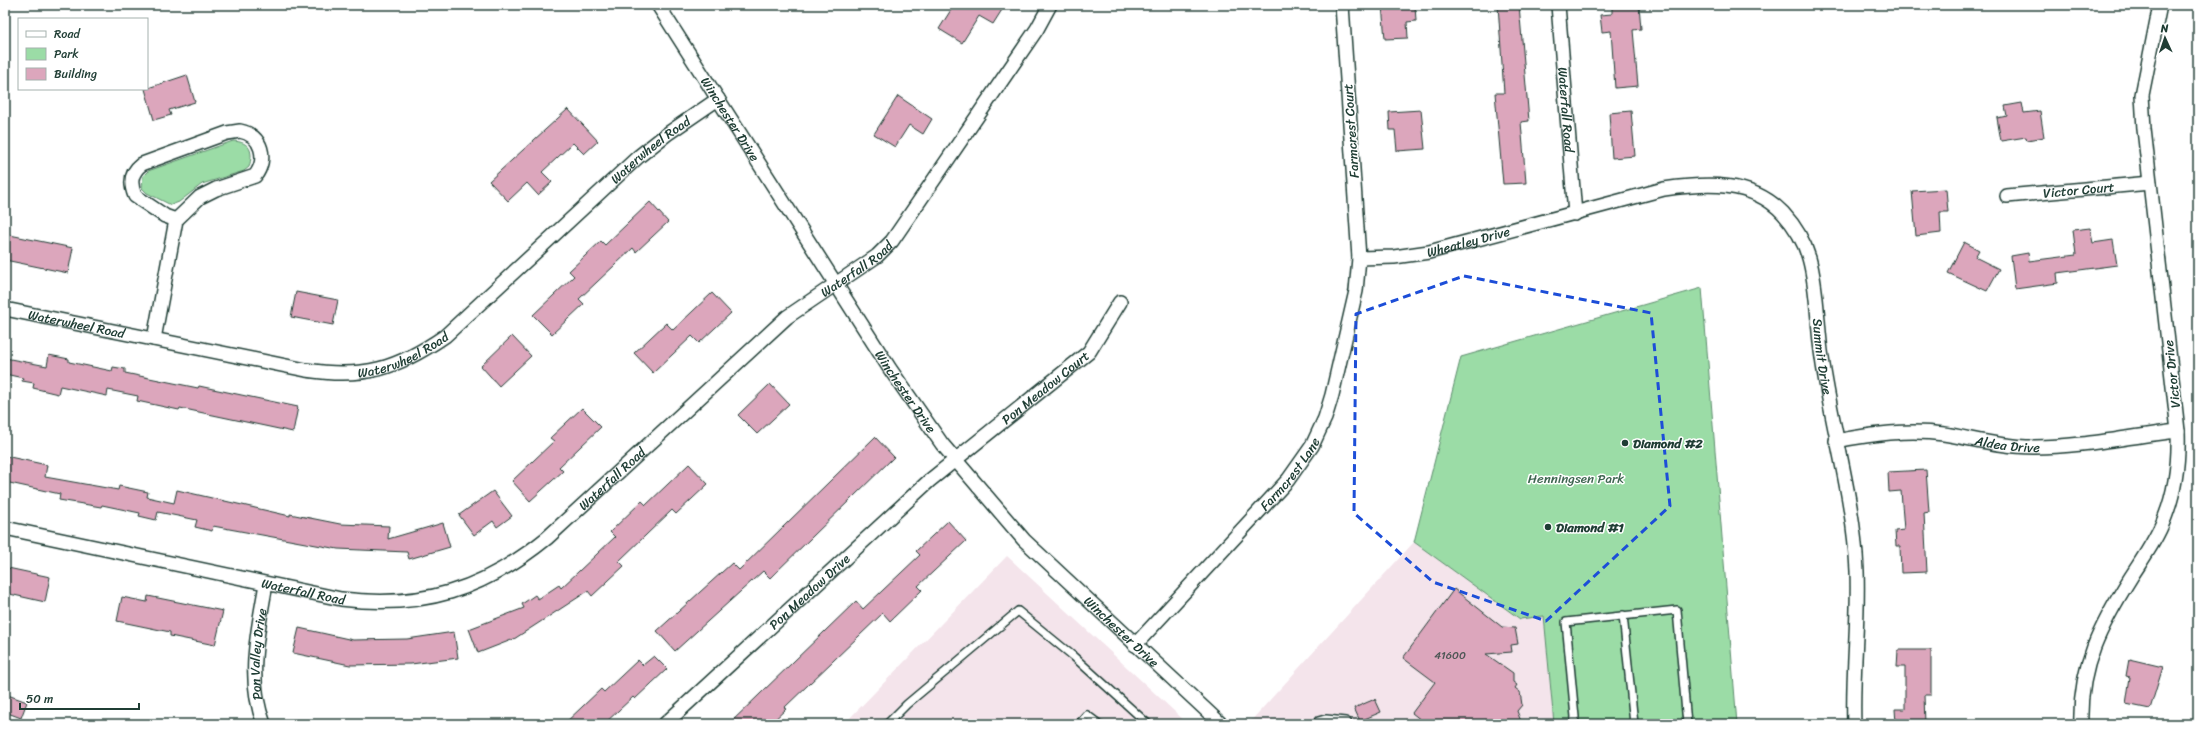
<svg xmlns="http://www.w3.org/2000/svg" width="2203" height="729" viewBox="0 0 2203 729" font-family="Sriracha,sans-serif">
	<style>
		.built { fill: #f4e4eb }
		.green { fill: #9bdca6; stroke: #5d8c6d }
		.building { fill: #dca6bc; stroke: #1f3d34 }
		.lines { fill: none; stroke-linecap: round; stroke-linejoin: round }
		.lane-casing { stroke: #1f3d34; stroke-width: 10 }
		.street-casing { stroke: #1f3d34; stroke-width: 16 }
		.lane { stroke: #fff; stroke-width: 7 }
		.street { stroke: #fff; stroke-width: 13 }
		.marked { fill: none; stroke: #1d4ed8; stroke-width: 3; stroke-dasharray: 8 5; stroke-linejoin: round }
		.poi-dot { fill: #1f3d34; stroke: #fff; stroke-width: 1.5 }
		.labels { text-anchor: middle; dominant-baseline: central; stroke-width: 3; stroke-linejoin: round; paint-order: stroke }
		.number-label { font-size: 11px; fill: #4e5756 }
		.street-label { font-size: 13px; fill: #1f3d34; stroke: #fff }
		.poi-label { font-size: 13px; font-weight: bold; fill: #1f3d34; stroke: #fff; text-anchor: start }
		.park-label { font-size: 13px; fill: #3e6550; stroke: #fff }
	</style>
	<rect width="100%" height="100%" fill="#fff"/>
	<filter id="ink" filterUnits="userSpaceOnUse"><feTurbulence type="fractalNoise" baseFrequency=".025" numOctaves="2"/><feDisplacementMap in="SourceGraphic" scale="8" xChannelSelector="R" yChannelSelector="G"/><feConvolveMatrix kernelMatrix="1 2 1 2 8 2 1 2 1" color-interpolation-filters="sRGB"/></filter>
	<g filter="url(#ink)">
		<!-- built -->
		<g class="built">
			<polygon points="1414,542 1520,619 1544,615 1554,724 1248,724"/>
			<polygon points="1007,556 1188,724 844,724"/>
		</g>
		<!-- green -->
		<g class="green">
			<path d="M 233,141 C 250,142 254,151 249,167 L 244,171 L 202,184 L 179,202 L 171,205 L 147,193 L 142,188 L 143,176 L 148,171 Z"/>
			<polygon points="1702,288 1737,724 1554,724 1544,616 1520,619 1414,542 1461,357"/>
		</g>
		<!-- building -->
		<g class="building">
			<polygon points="954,5 1005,5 993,24 979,16 962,43 939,29"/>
			<polygon points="1382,5 1415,5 1416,21 1407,22 1408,38 1385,39"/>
			<polygon points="1498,5 1519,5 1529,121 1521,122 1526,183 1503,184 1495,93 1504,93"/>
			<polygon points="1612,5 1639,5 1641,29 1633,30 1638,86 1615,88 1611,31 1602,32 1600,15 1612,14"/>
			<polygon points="187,75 195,102 169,110 171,115 154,120 145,89"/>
			<polygon points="898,96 932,119 923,134 909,125 895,147 874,134"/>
			<polygon points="2022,103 2024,113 2040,111 2044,137 2027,140 2026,137 2001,141 1997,118 2007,116 2005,106"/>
			<polygon points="568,109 598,141 584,154 573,143 542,172 552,182 538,195 527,183 508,201 489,181"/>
			<polygon points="1421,110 1425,149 1397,151 1395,130 1390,130 1389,112"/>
			<polygon points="1631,111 1635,156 1612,158 1609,113"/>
			<polygon points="1946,189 1948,212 1940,212 1941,233 1916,236 1912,191"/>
			<polygon points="650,202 668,222 636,252 633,248 579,299 584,304 552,334 533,315 574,276 569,271 601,241 605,245"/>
			<polygon points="2090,228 2093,243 2113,240 2117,265 2057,273 2058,283 2015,289 2011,256 2028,253 2029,261 2076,255 2073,230"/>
			<polygon points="5,234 73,248 68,273 5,260"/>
			<polygon points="1964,242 1979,250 1975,257 1999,269 1987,291 1948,273"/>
			<polygon points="296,292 338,300 333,325 291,317"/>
			<polygon points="712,293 731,313 699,343 692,336 653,373 634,353 666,323 673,330"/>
			<polygon points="512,336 531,356 499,386 481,366"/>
			<polygon points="49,355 69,359 69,362 112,371 113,367 125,369 125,373 198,388 199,386 298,407 293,432 180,408 179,410 137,401 138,396 108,390 107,396 60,386 58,394 33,388 34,383 22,381 23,378 5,374 5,358 47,366"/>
			<polygon points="770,384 789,404 757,434 738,415"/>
			<polygon points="582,408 601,427 559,467 563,471 530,501 512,481 554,441 550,438"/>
			<polygon points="875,437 894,457 770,578 763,571 675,651 657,631 732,563 739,570"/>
			<polygon points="5,456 47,465 45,477 118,490 119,486 148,492 147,497 174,503 177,490 290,516 290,514 340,524 389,526 388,539 443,523 450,547 409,559 407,552 338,549 213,526 212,531 195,527 197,520 158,512 156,520 139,516 140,513 102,505 101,507 59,500 60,494 5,482"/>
			<polygon points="689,464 708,484 676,514 672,510 619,561 624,566 592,596 588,591 514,639 478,653 469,629 524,608 522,604 535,595 538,599 559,585 561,588 615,537 610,532 642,501 646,505"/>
			<polygon points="1926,470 1929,512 1924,513 1927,572 1901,573 1900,546 1896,546 1895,531 1904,530 1901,491 1889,492 1888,472"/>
			<polygon points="493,491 512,516 497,527 493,521 474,535 459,515"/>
			<polygon points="948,521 966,541 918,586 922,590 890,621 883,613 784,708 786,709 770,724 729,724 856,601 863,609 920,555 916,551"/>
			<polygon points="8,568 50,577 45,602 5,593"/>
			<polygon points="1454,589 1502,627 1515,628 1518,644 1511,645 1512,652 1486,654 1513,673 1513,682 1517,685 1515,688 1520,692 1522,705 1517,711 1522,724 1426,724 1412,713 1435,682 1403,658"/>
			<polygon points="148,596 223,611 215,645 170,636 170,632 117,621 122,597 147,602"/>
			<polygon points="299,628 353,640 407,639 454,632 458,658 411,664 350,665 293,653"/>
			<polygon points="1898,650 1931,650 1931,695 1924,695 1925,724 1896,724 1895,709 1905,709 1905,667 1897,667"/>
			<polygon points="654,656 667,669 635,699 633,697 604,724 564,724 601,689 604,692 638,660 643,665"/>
			<polygon points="2129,659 2163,667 2150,709 2126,704 2130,677 2126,676"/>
			<polygon points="5,694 27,702 21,718 5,712"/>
			<polygon points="1375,699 1381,712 1360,721 1354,708"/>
		</g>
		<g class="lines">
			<defs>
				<g id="lane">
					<polyline points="1623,615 1634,724"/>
					<polyline points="887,724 907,704 1018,611 1073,656 1148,724"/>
					<polyline points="1079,724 1087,715 1099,724"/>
					<polyline points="1574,724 1575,717 1566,622 1677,610 1687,724"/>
				</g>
				<g id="street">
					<path id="s1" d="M 658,5 L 890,369 L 942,444 L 1024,540 L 1221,724"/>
					<path id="s2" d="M 1558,5 L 1575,214"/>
					<path d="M 240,131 C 262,135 268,159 255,176 L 216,189 L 200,197 L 176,220 L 165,216 L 135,196 C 130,184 130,173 142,164 L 227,133 Z"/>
					<path id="s3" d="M 2007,196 L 2150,183"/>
					<path id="s4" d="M 1359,258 L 1394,257 L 1429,252 L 1664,189 C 1706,183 1752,180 1783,213 C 1795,226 1804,241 1809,258 C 1818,289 1817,327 1822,358 C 1832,429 1854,499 1857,571 C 1859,622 1852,673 1854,724"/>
					<path id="s5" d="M 5,309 L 306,370 C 364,379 397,369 445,336 L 638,157 L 667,134 L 718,99"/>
					<polyline points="154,339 176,220"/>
					<path id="s6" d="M 1836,441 C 1872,434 1908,429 1944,434 C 1974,439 2003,447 2034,447 C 2082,447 2131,436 2178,431"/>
					<path id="s7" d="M 5,528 L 341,599 C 423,609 483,590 547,538 L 787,317 L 877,256 L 892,241 L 1037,29 L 1050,5"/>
					<path id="s8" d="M 1135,645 L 1288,480 L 1312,446 L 1325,418 L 1332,395 L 1356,291 L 1359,258 L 1342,5"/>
					<path id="s9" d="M 264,724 C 246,677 258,631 266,584"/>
					<path id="s10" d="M 665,724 L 929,481 L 1089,352 L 1120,302"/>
					<polyline points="1319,724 1326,722 1345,724"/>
					<path d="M 2081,724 C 2079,666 2101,625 2131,577 C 2143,558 2157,539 2165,517 C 2176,489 2179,461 2178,431 L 2144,129 L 2142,95 L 2160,5"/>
				</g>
			</defs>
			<!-- lane casing -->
			<use href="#lane" class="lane-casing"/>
			<!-- street casing -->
			<use href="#street" class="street-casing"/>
			<!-- lane -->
			<use href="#lane" class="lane"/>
			<!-- street -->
			<use href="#street" class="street"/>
		</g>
	</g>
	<!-- marked area -->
	<path class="marked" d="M 1464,276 L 1651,313 L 1670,506 L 1546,621 L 1433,582 L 1354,513 L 1356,314 Z"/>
	<!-- markers -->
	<g class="poi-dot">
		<circle cx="1625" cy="443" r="4"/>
		<circle cx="1548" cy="527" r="4"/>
	</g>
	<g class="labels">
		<!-- number labels -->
		<g class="number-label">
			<text x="1450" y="655">41600</text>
		</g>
		<!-- street labels -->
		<g class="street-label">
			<text stroke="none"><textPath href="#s2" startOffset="105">Waterfall Road</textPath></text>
			<text stroke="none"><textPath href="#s1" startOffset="135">Winchester Drive</textPath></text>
			<text transform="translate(1351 131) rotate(-94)">Farmcrest Court</text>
			<text stroke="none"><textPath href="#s5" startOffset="732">Waterwheel Road</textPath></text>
			<text stroke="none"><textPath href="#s3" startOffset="72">Victor Court</textPath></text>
			<text stroke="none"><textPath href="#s4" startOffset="111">Wheatley Drive</textPath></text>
			<text stroke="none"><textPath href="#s7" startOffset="976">Waterfall Road</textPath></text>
			<text stroke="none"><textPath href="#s5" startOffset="73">Waterwheel Road</textPath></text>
			<text stroke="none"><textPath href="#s5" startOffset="408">Waterwheel Road</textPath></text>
			<text stroke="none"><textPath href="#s4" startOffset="592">Summit Drive</textPath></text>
			<text transform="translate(2172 374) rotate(-96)">Victor Drive</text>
			<text stroke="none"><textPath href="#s10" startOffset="508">Pon Meadow Court</textPath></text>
			<text stroke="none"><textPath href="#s1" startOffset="459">Winchester Drive</textPath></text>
			<text stroke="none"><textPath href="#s6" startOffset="173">Aldea Drive</textPath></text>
			<text stroke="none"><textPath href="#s8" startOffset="231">Farmcrest Lane</textPath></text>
			<text stroke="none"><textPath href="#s7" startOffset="653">Waterfall Road</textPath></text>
			<text stroke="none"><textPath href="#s7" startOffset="305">Waterfall Road</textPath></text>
			<text stroke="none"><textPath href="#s10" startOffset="196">Pon Meadow Drive</textPath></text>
			<text stroke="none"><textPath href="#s1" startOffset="783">Winchester Drive</textPath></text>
			<text stroke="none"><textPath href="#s9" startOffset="71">Pon Valley Drive</textPath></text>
		</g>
		<!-- poi labels -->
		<g class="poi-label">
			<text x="1633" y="443">Diamond #2</text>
			<text x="1556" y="527">Diamond #1</text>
		</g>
		<!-- park labels -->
		<g class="park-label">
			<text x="1576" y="478">Henningsen Park</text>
		</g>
	</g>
	<!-- margin -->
	<rect width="2203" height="729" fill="none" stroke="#fff" stroke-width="20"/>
	<rect x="10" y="10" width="2183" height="709" fill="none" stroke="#1f3d34" stroke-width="1.5" filter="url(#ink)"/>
	<!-- legend -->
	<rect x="18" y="18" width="130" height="72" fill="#ffffff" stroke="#a5b1ae"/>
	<rect x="26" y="31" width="20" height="6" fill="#ffffff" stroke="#a5b1ae"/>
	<text x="54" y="38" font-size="12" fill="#1f3d34">Road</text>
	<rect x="26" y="48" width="20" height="12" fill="#9bdca6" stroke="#a5b1ae"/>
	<text x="54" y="58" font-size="12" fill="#1f3d34">Park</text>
	<rect x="26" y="68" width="20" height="12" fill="#dca6bc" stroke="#a5b1ae"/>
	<text x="54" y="78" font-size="12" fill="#1f3d34">Building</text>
	<!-- north arrow -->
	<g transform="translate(2165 38) rotate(357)" stroke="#ffffff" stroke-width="3" paint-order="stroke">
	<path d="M0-3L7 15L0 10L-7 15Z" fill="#1f3d34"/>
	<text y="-6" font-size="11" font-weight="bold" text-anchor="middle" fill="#1f3d34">N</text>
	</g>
	<!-- scale -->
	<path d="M20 703v6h119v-6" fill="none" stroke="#1f3d34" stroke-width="2"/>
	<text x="26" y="703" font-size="12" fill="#1f3d34" stroke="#ffffff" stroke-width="3" paint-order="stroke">50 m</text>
</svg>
